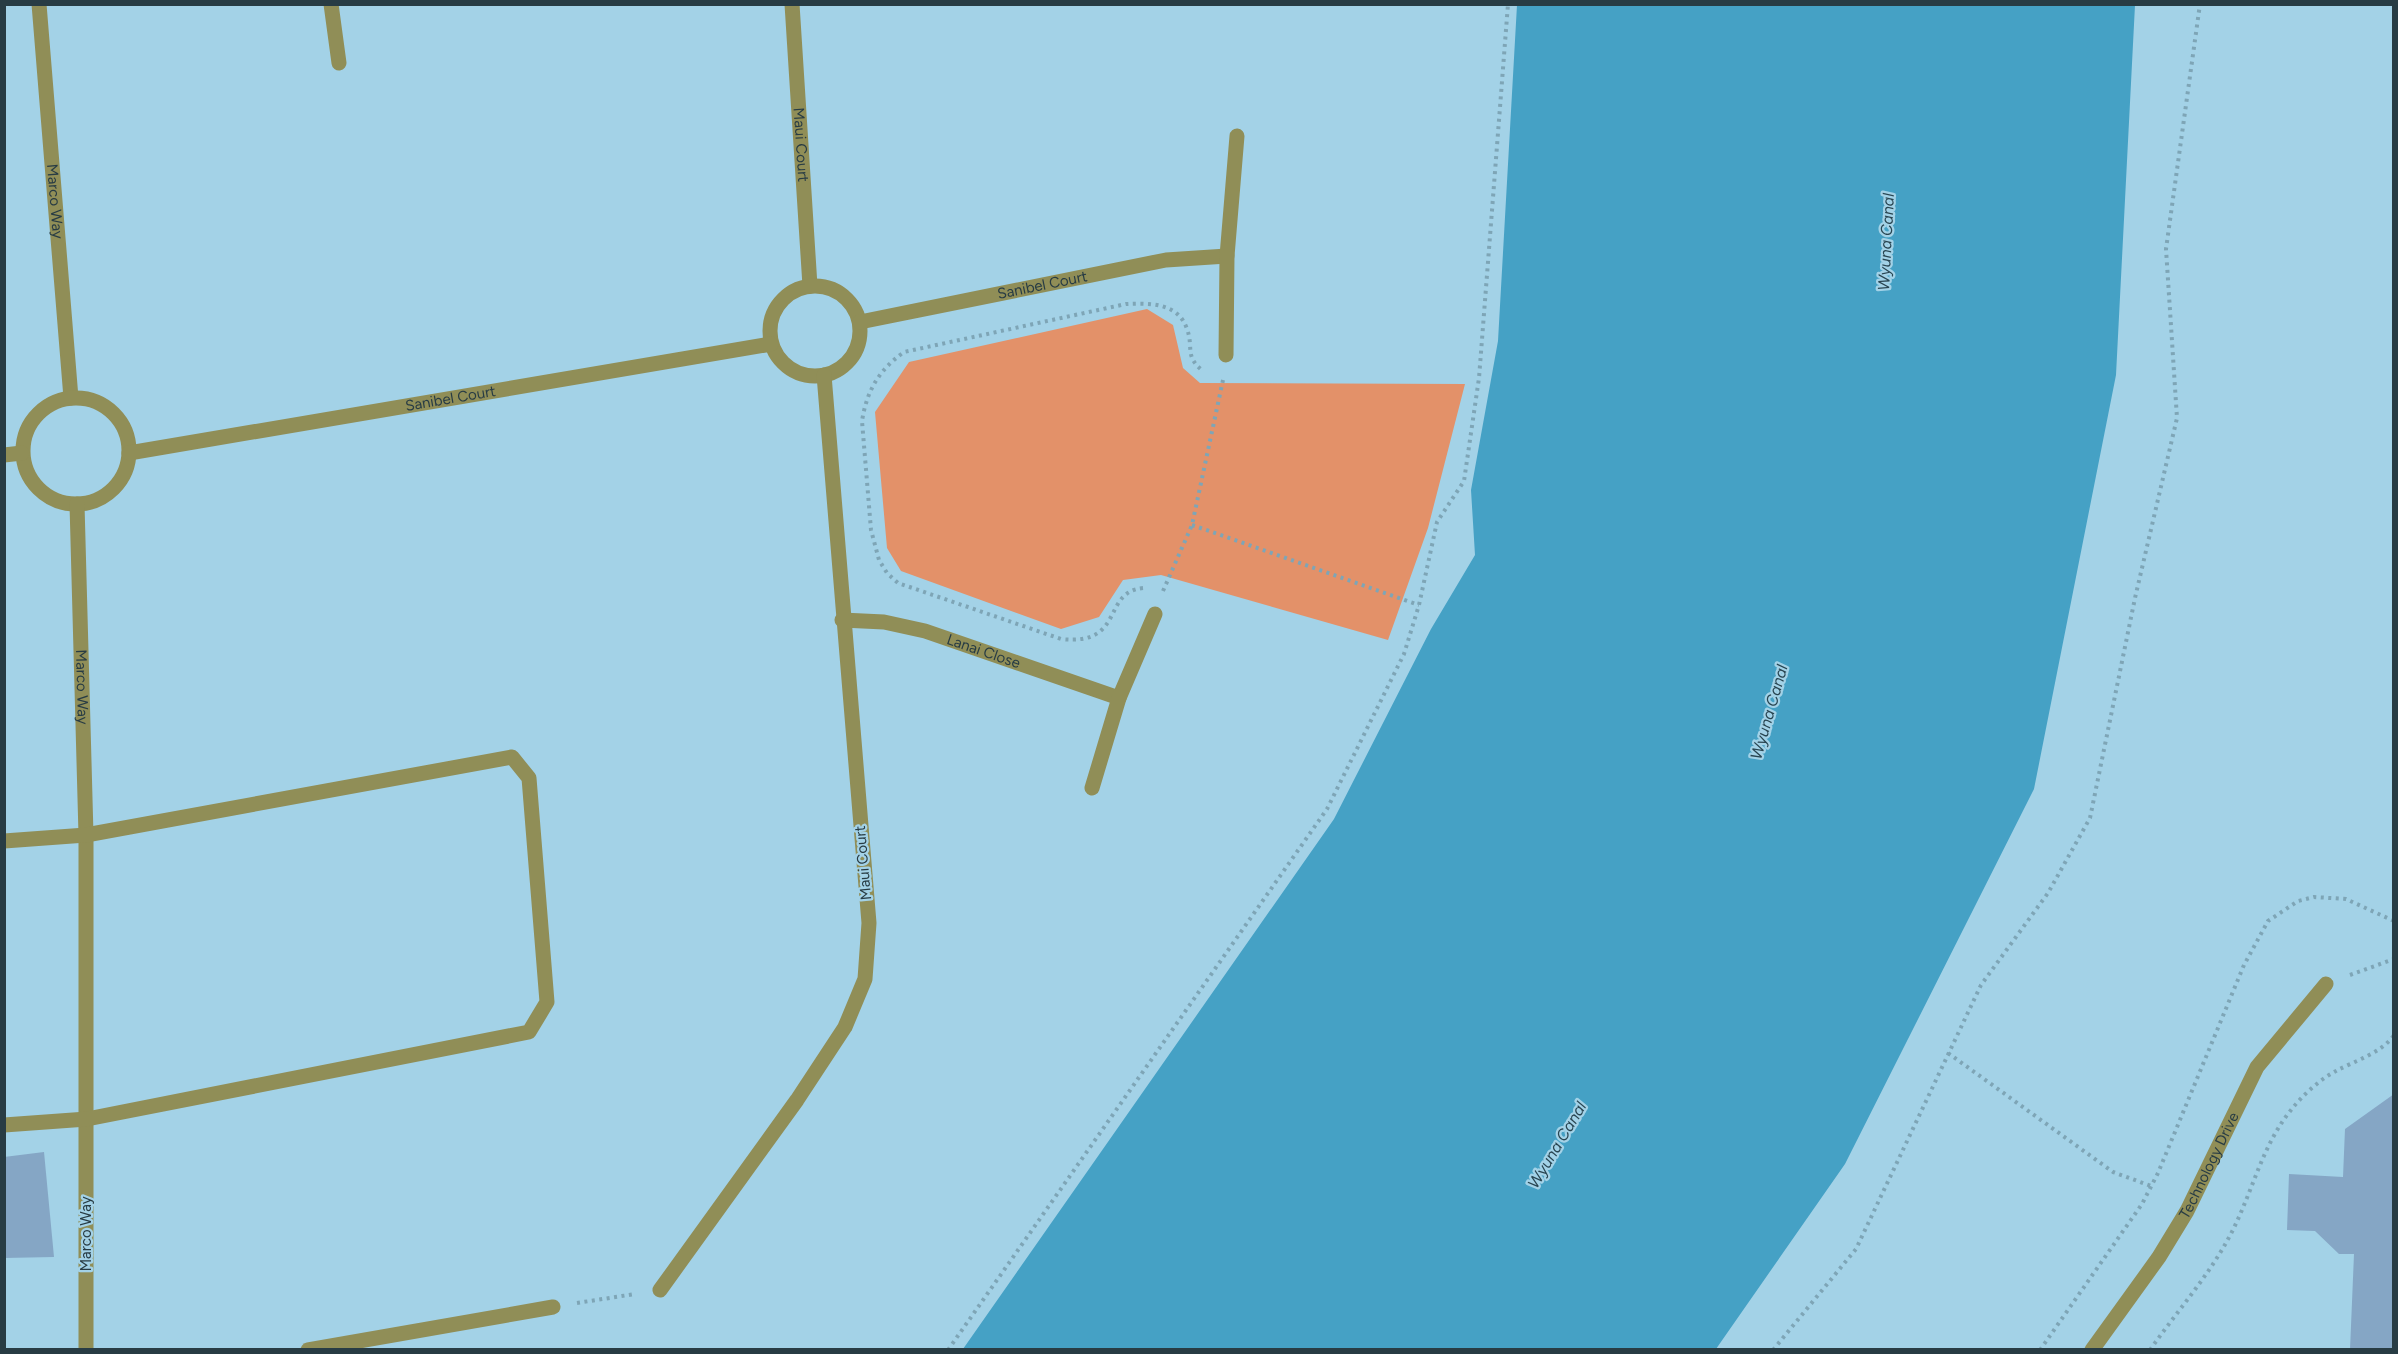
<svg xmlns="http://www.w3.org/2000/svg" width="2398" height="1354" viewBox="0 0 2398 1354" font-family="Figtree,sans-serif">
	<style>
		.green { fill: #e39169 }
		.water { fill: #45a1c5 }
		.building { fill: #85a6c5 }
		.lines { fill: none; stroke-linecap: round; stroke-linejoin: round }
		.path { stroke: #7ea5b6; stroke-width: 4; stroke-dasharray: 3 4.5; stroke-linecap: butt }
		.minor { stroke: #908e57; stroke-width: 15 }
		.labels { text-anchor: middle; dominant-baseline: central; stroke-width: 4.5; stroke-linejoin: round; paint-order: stroke }
		.street-label { font-size: 15px; fill: #283c44; stroke: #a3d2e7 }
		.water-label { font-size: 16px; font-style: italic; fill: #294551; stroke: #a3d2e7 }
	</style>
	<rect width="100%" height="100%" fill="#a3d2e7"/>
	<!-- green -->
	<polygon class="green" points="1147,309 1173,325 1183,368 1200,383 1465,384 1428,528 1388,640 1161,575 1123,580 1099,617 1061,629 901,571 887,548 875,412 909,362"/>
	<!-- water -->
	<polygon class="water" points="1517,5 2135,5 2116,375 2034,789 1845,1164 1716,1349 963,1349 1334,819 1431,629 1475,555 1471,490 1498,341"/>
	<!-- building -->
	<g class="building">
		<polygon points="2394,1094 2394,1350 2350,1350 2354,1254 2339,1254 2315,1231 2287,1230 2289,1174 2343,1177 2345,1129"/>
		<polygon points="44,1152 54,1257 4,1258 4,1157"/>
	</g>
	<g class="lines">
		<!-- path -->
		<g class="path">
			<polyline points="1192,525 1419,605"/>
			<path d="M 1143,588 C 1101,592 1126,646 1061,639 L 898,583 L 887,573 L 879,560 L 871,530 L 862,421 C 867,390 879,370 904,352 L 1126,304 C 1148,303 1178,302 1187,329 C 1194,348 1184,356 1203,371"/>
			<polyline points="1163,591 1192,525 1223,380"/>
			<polyline points="2350,975 2394,959"/>
			<polyline points="1948,1053 2113,1172 2151,1186"/>
			<polyline points="577,1303 635,1294"/>
			<polyline points="948,1350 1327,809 1404,654 1419,605 1437,522 1464,481 1479,378 1508,4"/>
			<polyline points="1773,1350 1856,1249 1981,985 2048,893 2090,818 2135,598 2177,418 2166,249 2200,4"/>
			<polyline points="2040,1350 2142,1204 2158,1173 2244,965 2268,921 2298,901 2314,897 2346,899 2394,921"/>
			<path d="M 2150,1350 C 2175,1314 2206,1279 2227,1241 C 2251,1199 2260,1148 2291,1110 C 2303,1095 2319,1080 2336,1071 C 2354,1061 2382,1053 2394,1035"/>
		</g>
		<!-- minor -->
		<g class="minor">
			<path id="s1" d="M 39,4 L 71,398"/>
			<polyline points="331,4 339,63"/>
			<path id="s2" d="M 792,4 L 810,286"/>
			<circle cx="815" cy="331" r="45"/>
			<path id="s3" d="M 860,322 L 1166,260 L 1227,256"/>
			<polyline points="1226,355 1227,256 1237,136"/>
			<circle cx="76" cy="451" r="53"/>
			<path id="s4" d="M 129,453 L 771,344"/>
			<polyline points="4,455 22,453"/>
			<path id="s5" d="M 77,504 L 86,835 L 86,1350"/>
			<path id="s6" d="M 842,620 L 884,622 L 925,631 L 1119,698"/>
			<polyline points="1092,788 1119,698 1155,614"/>
			<polyline points="4,841 86,835 512,757 529,778 547,1002 529,1032 87,1119 4,1125"/>
			<polyline points="660,1290 797,1100 845,1027 865,979 869,923 824,375"/>
			<polyline points="308,1350 553,1307"/>
			<path id="s7" d="M 2092,1350 L 2159,1257 L 2187,1211 L 2257,1067 L 2326,984"/>
		</g>
	</g>
	<g class="labels">
		<!-- street labels -->
		<g class="street-label">
			<text stroke="none"><textPath href="#s2" startOffset="141">Maui Court</textPath></text>
			<text stroke="none"><textPath href="#s1" startOffset="198">Marco Way</textPath></text>
			<text stroke="none"><textPath href="#s3" startOffset="186">Sanibel Court</textPath></text>
			<text stroke="none"><textPath href="#s4" startOffset="326">Sanibel Court</textPath></text>
			<text stroke="none"><textPath href="#s6" startOffset="146">Lanai Close</textPath></text>
			<text stroke="none"><textPath href="#s5" startOffset="183">Marco Way</textPath></text>
			<text transform="translate(863 863) rotate(-95)">Maui Court</text>
			<text stroke="none"><textPath href="#s7" startOffset="219">Technology Drive</textPath></text>
			<text transform="translate(86 1234) rotate(-90)">Marco Way</text>
		</g>
		<!-- water labels -->
		<g class="water-label">
			<text transform="translate(1886 242) rotate(-87)">Wyuna Canal</text>
			<text transform="translate(1769 712) rotate(-74)">Wyuna Canal</text>
			<text transform="translate(1557 1145) rotate(-59)">Wyuna Canal</text>
		</g>
	</g>
	<!-- border -->
	<rect width="2398" height="1354" fill="none" stroke="#283c44" stroke-width="12"/>
</svg>
